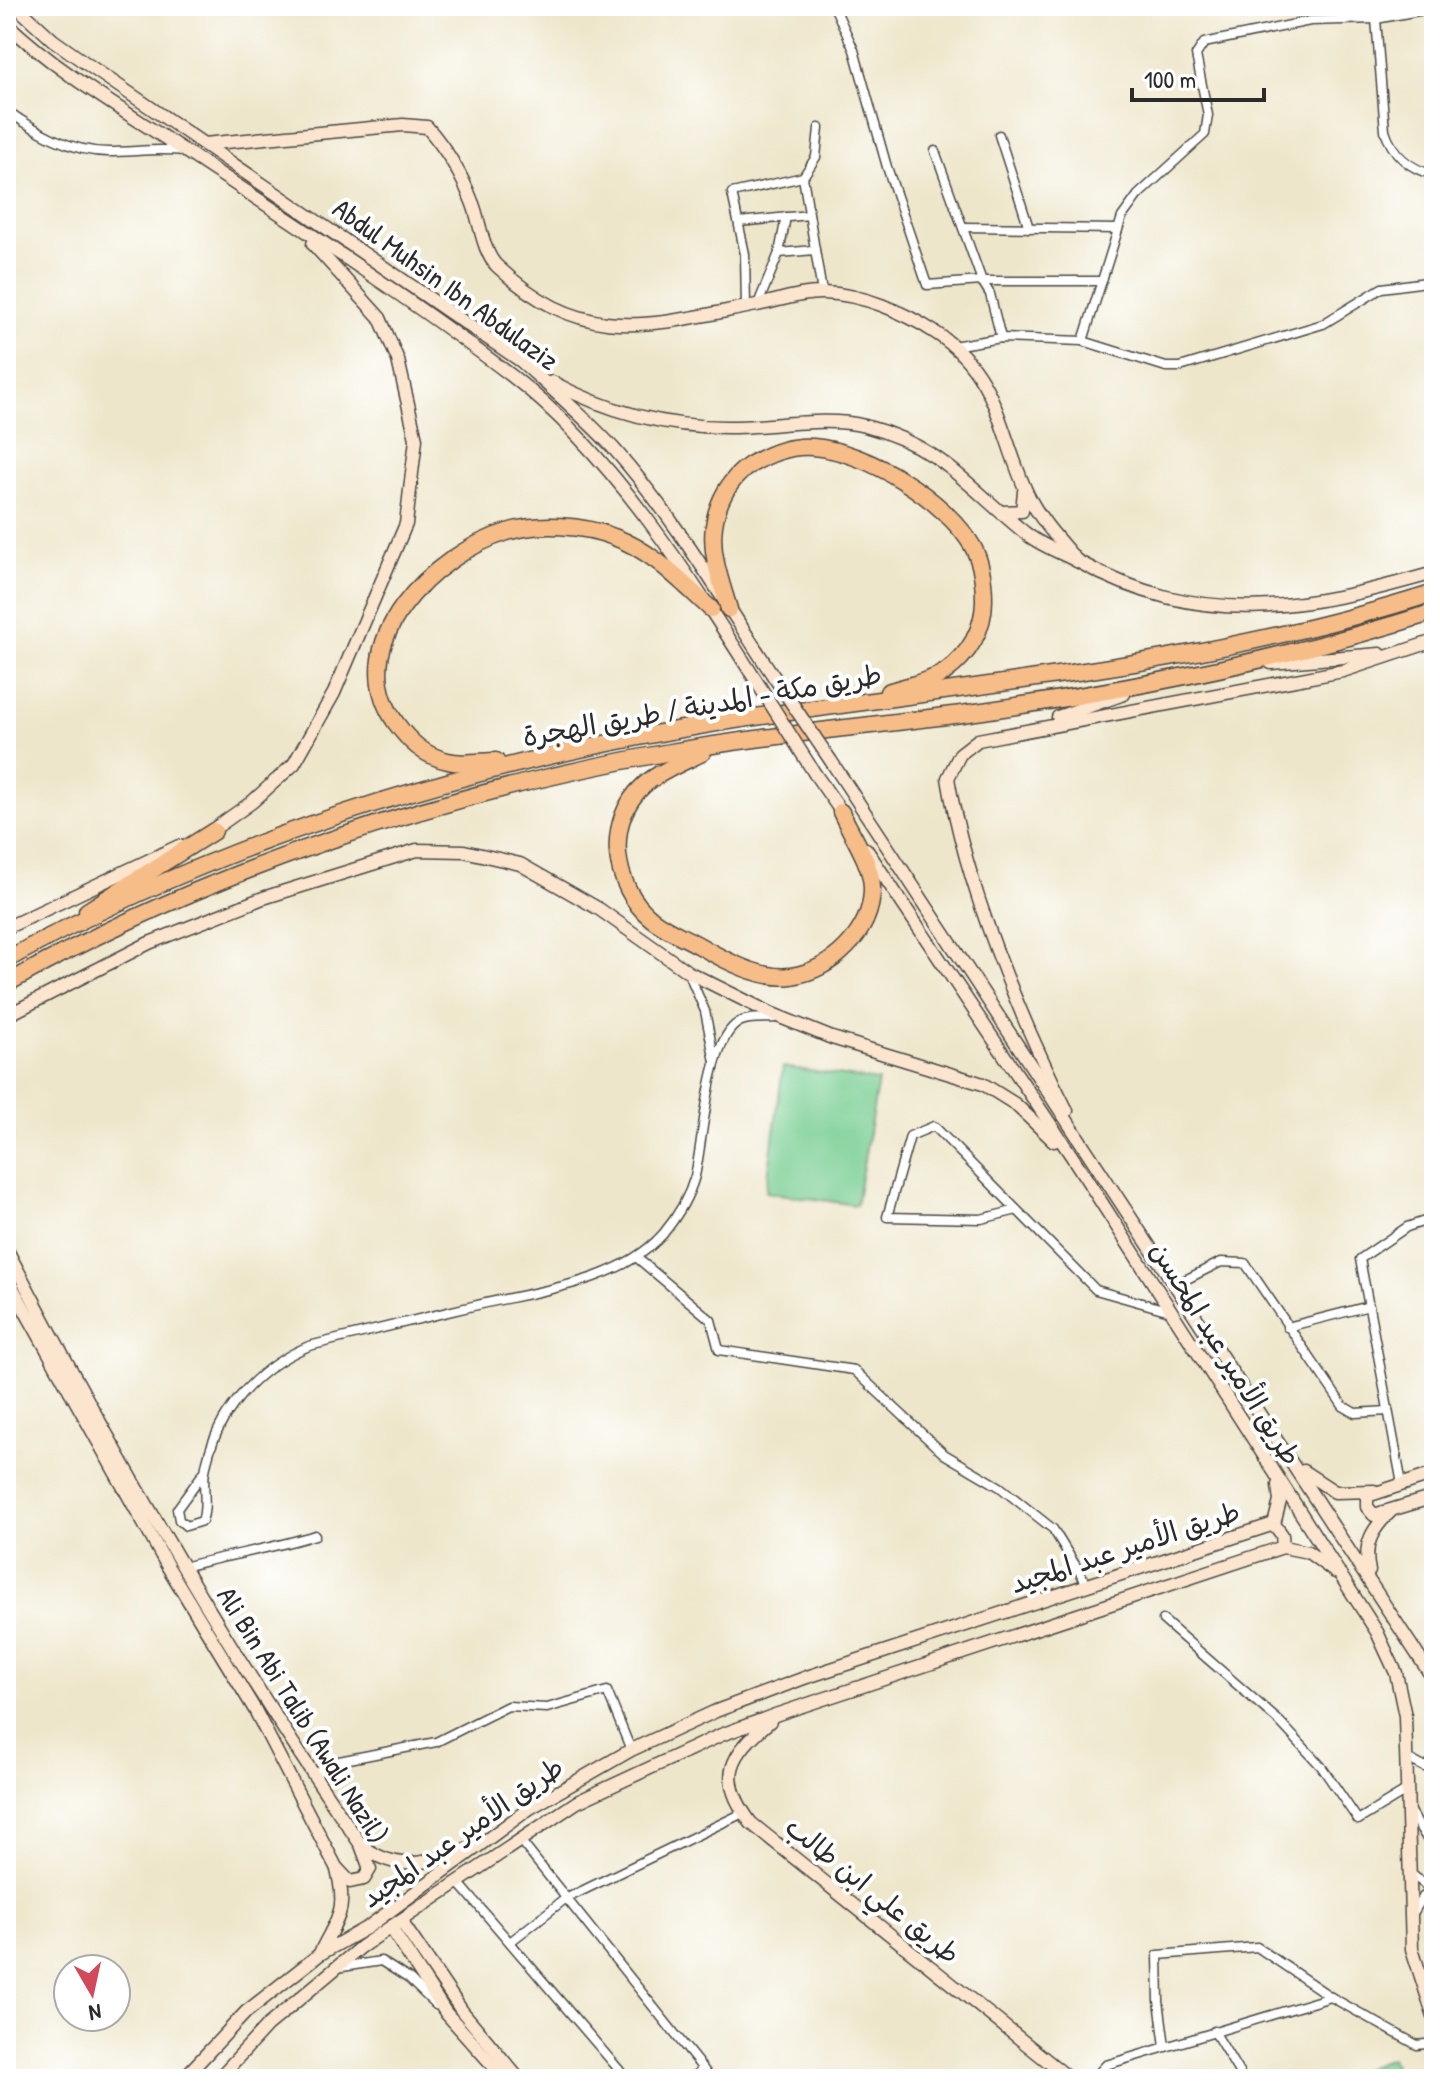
<svg xmlns="http://www.w3.org/2000/svg" width="1440" height="2085" viewBox="0 0 1440 2085" font-family="'Patrick Hand','Playpen Sans Arabic',sans-serif">
	<style>
		.green { fill: #78ce92; stroke: #527c5e; stroke-width: 2 }
		.lines { fill: none; stroke-linecap: round; stroke-linejoin: round }
		.street-casing { stroke: #484743; stroke-width: 11 }
		.secondary-casing { stroke: #484743; stroke-width: 15 }
		.highway-casing { stroke: #484743; stroke-width: 19 }
		.street { stroke: #fff; stroke-width: 8 }
		.secondary { stroke: #fce5cf; stroke-width: 12 }
		.highway { stroke: #f7bd88; stroke-width: 16 }
		.secondary-bridge-casing { stroke: #484743; stroke-width: 15; stroke-linecap: butt }
		.secondary-bridge { stroke: #fce5cf; stroke-width: 12 }
		.labels { text-anchor: middle; dominant-baseline: central; stroke-width: 8; stroke-linejoin: round; paint-order: stroke }
		.street-label { font-size: 28px; fill: #2b2b2b; stroke: #fff }
	</style>
	<rect width="100%" height="100%" fill="#fff"/>
	<filter id="ink" filterUnits="userSpaceOnUse"><feTurbulence type="fractalNoise" baseFrequency=".0125" numOctaves="2"/><feDisplacementMap in="SourceGraphic" scale="16" xChannelSelector="R" yChannelSelector="G"/><feConvolveMatrix kernelMatrix="1 2 1 2 8 2 1 2 1" color-interpolation-filters="sRGB"/></filter>
	<filter id="wash" filterUnits="userSpaceOnUse"><feTurbulence type="fractalNoise" baseFrequency=".006" numOctaves="4" result="noise"/><feDisplacementMap in="SourceGraphic" scale="32" xChannelSelector="R" yChannelSelector="G"/><feGaussianBlur stdDeviation="1.8" result="paint"/><feColorMatrix in="noise" values="0 0 0 0 0 0 0 0 0 0 0 0 0 0 0 0 0 1.4 0 .05"/><feComposite in="paint" operator="in"/></filter>
	<g filter="url(#wash)">
		<rect width="100%" height="100%" fill="#eee6ca"/>
		<!-- green -->
		<g class="green">
			<polygon points="783,1067 878,1081 856,1205 766,1192"/>
			<polygon points="1391,2058 1399,2079 1339,2079"/>
		</g>
	</g>
	<g filter="url(#ink)">
		<g class="lines">
			<defs>
				<g id="street">
					<polyline points="834,6 854,50 887,167 927,285 982,281 1100,281"/>
					<path d="M 1376,19 L 1385,131 C 1392,154 1410,169 1434,175"/>
					<path d="M 6,110 C 36,131 70,152 108,152 C 134,152 157,148 183,151"/>
					<polyline points="819,128 816,157 803,177 822,292"/>
					<polyline points="999,135 1029,228"/>
					<polyline points="935,151 982,281 990,294 1001,338"/>
					<polyline points="786,217 779,253 815,250"/>
					<polyline points="739,222 809,215"/>
					<polyline points="963,227 1117,229"/>
					<polyline points="758,304 779,253"/>
					<polyline points="746,307 745,254 732,193 803,177"/>
					<polyline points="1083,341 1122,217 1138,195 1205,134 1208,115 1196,55 1204,43 1310,21 1376,19 1434,8"/>
					<polyline points="953,346 1001,338 1083,341 1166,367 1180,367 1323,324 1382,288 1434,281"/>
					<polyline points="688,972 705,1011 715,1062"/>
					<polyline points="1017,1210 981,1219 887,1217 910,1136 934,1126 1096,1290 1170,1311"/>
					<polyline points="636,1257 711,1320 719,1350 854,1370 944,1454 1000,1487 1053,1529 1087,1584"/>
					<polyline points="1175,1285 1221,1262 1245,1263 1343,1406 1355,1413 1388,1411"/>
					<polyline points="1287,1327 1369,1306"/>
					<path d="M 204,1472 L 177,1509 L 179,1520 L 186,1526 L 202,1521 C 208,1505 202,1488 205,1471 C 215,1414 256,1368 309,1346 C 363,1333 418,1319 473,1306 C 535,1291 619,1284 663,1234 C 677,1217 689,1197 695,1176 C 703,1141 708,1047 735,1025 C 745,1016 764,1019 776,1018"/>
					<polyline points="1402,1484 1360,1259 1407,1227 1434,1218"/>
					<path d="M 183,1567 C 227,1555 271,1549 315,1535"/>
					<polyline points="1163,1620 1280,1722 1321,1766 1358,1820 1406,1791"/>
					<polyline points="1407,1758 1424,1767 1434,1761"/>
					<polyline points="313,1775 334,1762 436,1742 508,1706 547,1708 607,1691 631,1750"/>
					<polyline points="1409,1810 1434,1850"/>
					<polyline points="519,1839 711,2079"/>
					<polyline points="1409,1872 1424,1884 1434,1884"/>
					<polyline points="458,1882 627,2079"/>
					<polyline points="1412,1915 1423,1897 1434,1889"/>
					<polyline points="510,1942 565,1899 743,1813"/>
					<polyline points="342,1967 381,1961 409,1979 436,2005"/>
					<polyline points="1428,1998 1434,1980"/>
					<polyline points="1214,2031 1243,2079"/>
					<polyline points="1165,2046 1159,2001 1158,1955 1257,1947 1331,1997"/>
					<polyline points="690,2079 703,2069"/>
					<polyline points="1093,2079 1106,2065 1331,1997 1417,2045 1434,2043"/>
				</g>
				<g id="secondary">
					<path d="M 16,6 L 53,40 L 94,69 L 521,361 C 553,390 586,418 615,450 C 676,519 723,600 774,677"/>
					<path d="M 6,23 C 61,75 125,111 188,153 C 297,225 408,297 512,376 C 612,453 693,581 760,687"/>
					<path d="M 204,144 L 403,125 L 427,127 C 447,150 462,175 473,204 C 480,222 483,253 497,266 C 585,349 651,325 757,305 C 778,301 802,292 823,293 C 863,294 904,312 936,333 C 998,373 999,432 1027,493 C 1039,519 1058,539 1077,561"/>
					<path d="M 552,382 C 608,412 669,428 732,427 C 773,427 826,416 865,426 C 941,446 967,486 1024,532 C 1039,545 1060,552 1077,561 C 1202,630 1304,610 1434,573"/>
					<polyline points="1003,512 1022,511 1024,491"/>
					<polyline points="1271,663 1380,654"/>
					<polyline points="1058,717 1124,694"/>
					<polyline points="831,761 1434,1680"/>
					<polyline points="815,774 845,817"/>
					<polyline points="207,834 252,802 294,764 334,693 406,524 416,439 398,360 380,318 313,244"/>
					<polyline points="866,849 1073,1158 1377,1632 1396,1673 1405,1716 1412,1949 1434,2017"/>
					<polyline points="6,928 179,846"/>
					<polyline points="6,1016 149,943 263,898 417,850 464,851 520,864 599,909 688,972 770,1013 832,1038 983,1084 1015,1104 1054,1141"/>
					<path d="M 1067,1111 C 1019,1016 965,883 948,778 L 960,754 L 978,740 L 1343,671 L 1434,641"/>
					<path d="M 6,1248 C 113,1454 229,1653 361,1845 L 370,1869 L 364,1879 L 350,1882 L 336,1867 L 255,1710 L 168,1567 L 6,1276"/>
					<polyline points="1303,1471 1335,1492 1374,1491"/>
					<polyline points="1434,1474 1367,1496 1367,1507 1374,1515 1434,1497"/>
					<polyline points="1274,1524 1280,1501 1278,1485"/>
					<path d="M 1369,1571 C 1363,1544 1372,1529 1391,1511"/>
					<path d="M 770,1721 C 729,1756 717,1777 751,1823 L 1070,2079"/>
					<path d="M 364,1847 C 400,1875 431,1861 470,1848"/>
					<polyline points="401,1921 462,2011 519,2079"/>
					<polyline points="391,1928 446,2013 505,2079"/>
					<path d="M 320,1953 C 337,1918 348,1912 337,1870"/>
					<polyline points="183,2079 246,2012 320,1954 368,1927 530,1808 631,1750 716,1711 807,1677 1274,1524 1282,1535 1283,1547"/>
					<polyline points="218,2079 267,2026 361,1947 577,1802 721,1735 778,1714 1283,1547 1308,1552 1335,1572"/>
				</g>
				<g id="highway">
					<path d="M 729,609 C 721,582 710,554 714,526 C 717,502 730,478 750,465 C 768,454 791,445 813,447 C 867,451 946,500 973,547 C 981,562 984,583 984,600 C 984,629 969,655 945,672 C 930,682 905,686 888,692"/>
					<path d="M 702,753 C 683,762 659,772 644,785 C 604,821 612,887 652,919 C 666,930 684,937 700,946 C 724,960 761,980 791,976 C 832,970 871,933 872,890 C 873,865 851,834 841,812"/>
					<path d="M 496,761 C 482,761 462,765 448,761 C 424,756 409,741 396,723 C 340,643 435,554 507,532 C 539,522 583,525 614,537 C 653,551 681,582 711,609"/>
					<polyline points="87,911 214,831"/>
					<path d="M 6,960 C 246,827 512,751 783,713 C 1002,682 1223,661 1434,593"/>
					<path d="M 6,984 C 204,872 441,793 665,753 C 770,734 877,726 983,711 C 1135,689 1287,659 1434,612"/>
				</g>
			</defs>
			<!-- street casing -->
			<use href="#street" class="street-casing"/>
			<!-- secondary casing -->
			<use href="#secondary" class="secondary-casing"/>
			<!-- highway casing -->
			<use href="#highway" class="highway-casing"/>
			<!-- street -->
			<use href="#street" class="street"/>
			<!-- secondary -->
			<use href="#secondary" class="secondary"/>
			<!-- highway -->
			<use href="#highway" class="highway"/>
			<defs>
				<g id="secondary-bridge">
					<polyline points="774,677 831,761"/>
					<polyline points="760,687 815,774"/>
				</g>
			</defs>
			<!-- secondary-bridge casing -->
			<use href="#secondary-bridge" class="secondary-bridge-casing"/>
			<!-- secondary-bridge -->
			<use href="#secondary-bridge" class="secondary-bridge"/>
		</g>
	</g>
	<g class="labels">
		<!-- street labels -->
		<g class="street-label">
			<text transform="translate(446 284) rotate(36)">Abdul Muhsin Ibn Abdulaziz</text>
			<text transform="translate(702 705) rotate(-10)">طريق مكة - المدينة / طريق الهجرة</text>
			<text transform="translate(1226 1353) rotate(58)">طريق الأمير عبد المحسن</text>
			<text transform="translate(1125 1547) rotate(-18)">طريق الأمير عبد المجيد</text>
			<text transform="translate(303 1715) rotate(58)">Ali Bin Abi Talib (Awali Nazil)</text>
			<text transform="translate(462 1832) rotate(-35)">طريق الأمير عبد المجيد</text>
			<text transform="translate(873 1890) rotate(39)">طريق علي ابن طالب</text>
		</g>
	</g>
	<!-- margin -->
	<rect width="1440" height="2085" fill="none" stroke="#fff" stroke-width="32"/>
	<!-- north arrow -->
	<g transform="translate(92 1993) rotate(171)"><circle r="38" fill="#ffffff" stroke="#aaaaaa" stroke-width="2"/>
	<path d="M0-6L14 30L0 20L-14 30Z" fill="#d1495b"/>
	<text y="-12" font-size="22" font-weight="bold" text-anchor="middle" fill="#2b2b2b">N</text>
	</g>
	<!-- scale -->
	<path d="M1132 88v12h132v-12" fill="none" stroke="#2b2b2b" stroke-width="4"/>
	<text x="1144" y="88" font-size="24" fill="#2b2b2b" stroke="#ffffff" stroke-width="6" paint-order="stroke">100 m</text>
</svg>
